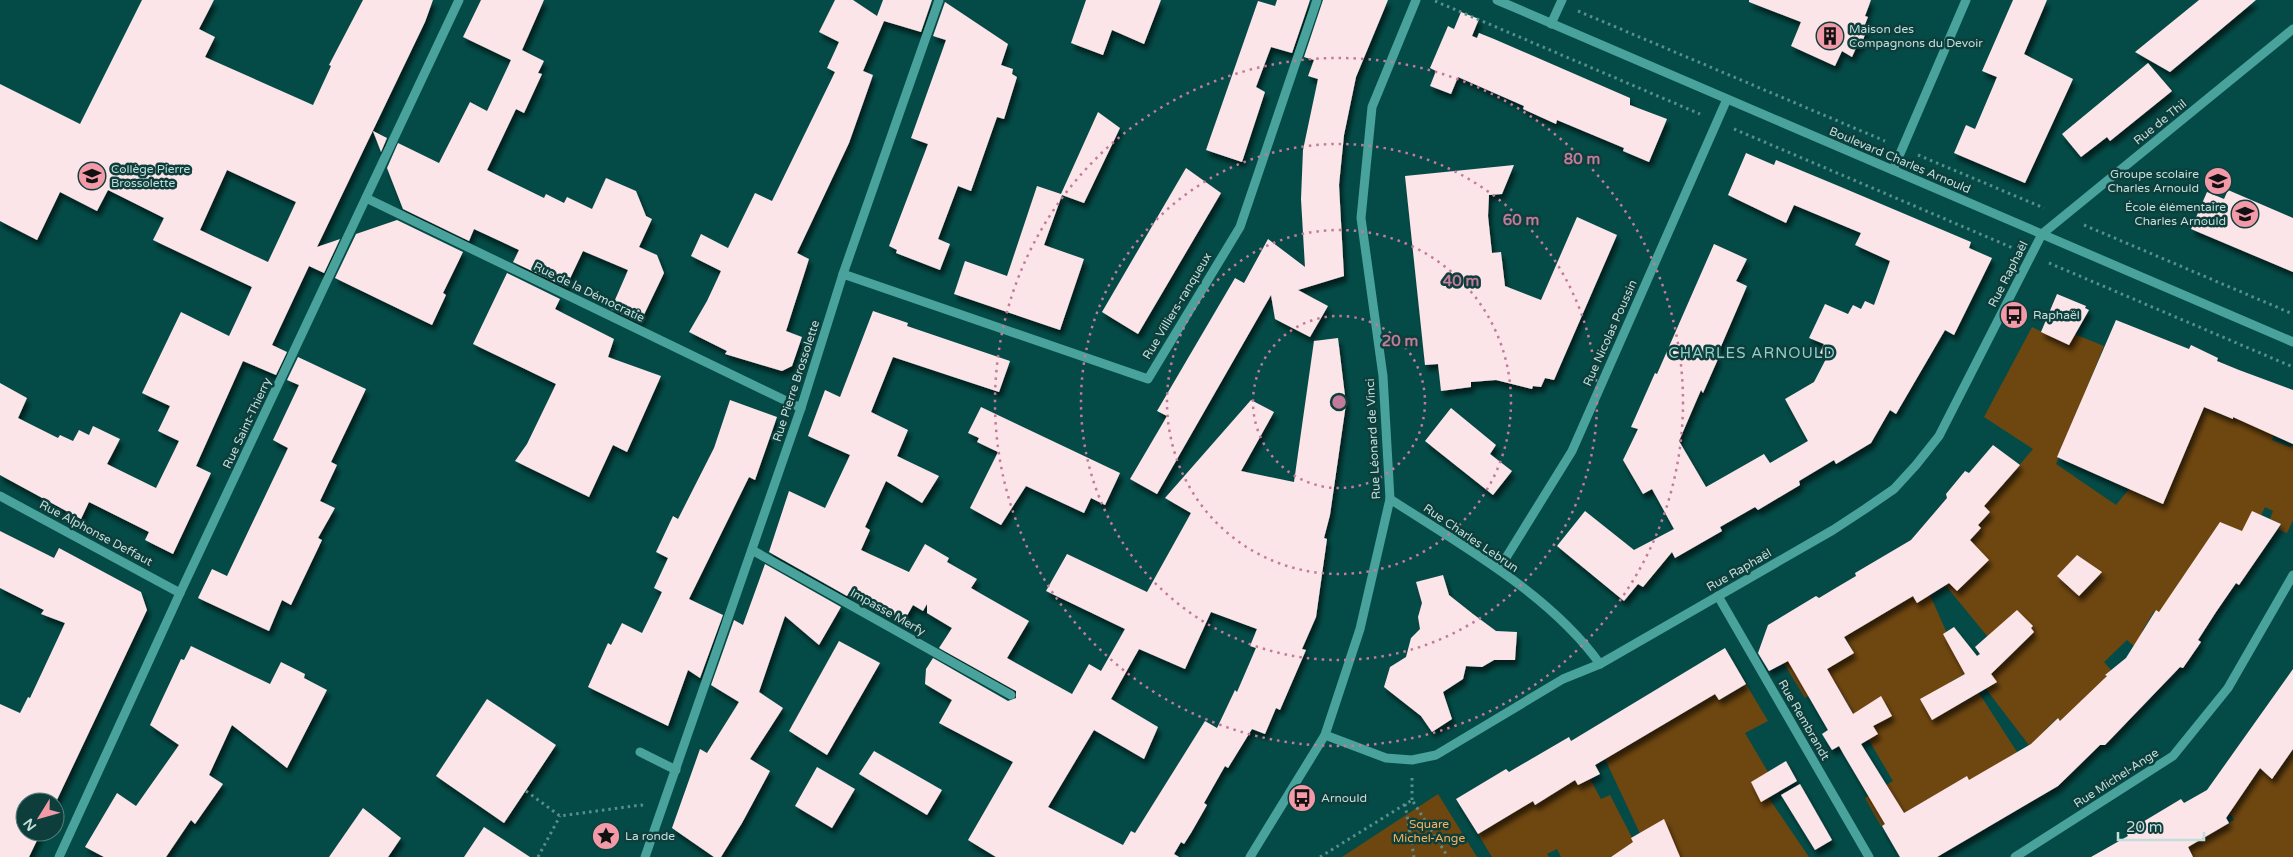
<svg xmlns="http://www.w3.org/2000/svg" width="2293" height="857" viewBox="0 0 2293 857" font-family="'Varela Round',sans-serif">
	<style>
		.green { fill: #6e4610 }
		.building { fill: #fce5e8; fill-rule: evenodd; filter: url(#shadow) }
		.lines { fill: none; stroke-linecap: round; stroke-linejoin: round }
		.path { stroke: #5a8e8a; stroke-width: 3; stroke-dasharray: 2.5 4; stroke-linecap: butt }
		.minor { stroke: #49a29c; stroke-width: 9 }
		.ring { fill: none; stroke: #c27b9b; stroke-width: 2.5; stroke-dasharray: 2.5 5 }
		.labels { text-anchor: middle; dominant-baseline: central; stroke-width: 5; stroke-linejoin: round; paint-order: stroke }
		.poi-label { font-size: 12px; fill: #c1dedb; stroke: #0e3e3b; text-anchor: start }
		.street-label { font-size: 12px; fill: #c1dedb; stroke: #0e3e3b }
		.park-label { font-size: 12px; fill: #f7b15e; stroke: #0e3e3b }
		.quarter-label { font-size: 15px; letter-spacing: 1px; fill: #91cec9; stroke: #0e3e3b }
		.centre { fill: #c27b9b; stroke: #0e3e3b; stroke-width: 2.5 }
		.ring-label { font-size: 15px; text-anchor: middle; font-weight: bold; fill: #c27b9b; stroke: #0e3e3b; stroke-width: 5; stroke-linejoin: round; paint-order: stroke }
	</style>
	<defs>
		<filter id="shadow"><feDropShadow dx="3" dy="5.5" stdDeviation="2.5" flood-color="#0009"/></filter>
	</defs>
	<rect width="100%" height="100%" fill="#044b47"/>
	<!-- green -->
	<g class="green">
		<polygon points="2032,327 2069,345 2074,334 2104,346 2056,464 2116,505 2129,489 2162,504 2206,401 2217,398 2212,411 2232,419 2239,404 2244,406 2238,419 2254,426 2280,421 2272,440 2290,447 2293,445 2293,520 2287,533 2279,530 2281,524 2270,519 2273,511 2265,507 2252,535 2224,524 2173,622 2155,610 2142,631 2143,654 2127,640 2104,662 2111,670 2067,729 2057,718 2045,730 2048,734 2032,749 1986,689 1973,669 1997,648 1928,564 1988,560 1970,540 1981,528 1978,525 1990,512 1981,504 2005,482 2033,449 1984,417"/>
		<polygon points="1930,595 1965,674 1950,682 1962,703 1979,693 2017,752 1998,764 1978,795 1967,777 1881,826 1865,798 1893,781 1834,681 1805,698 1783,662 1812,645 1854,653 1836,622 1882,596"/>
		<polygon points="1746,684 1768,721 1745,733 1775,784 1764,791 1809,857 1651,857 1605,759 1715,694 1720,700"/>
		<polygon points="2293,735 2293,857 2193,857 2183,838 2205,837 2234,820 2228,810 2260,768 2272,778"/>
		<polygon points="1571,773 1578,785 1590,779 1601,799 1610,795 1642,857 1561,857 1557,849 1547,854 1549,857 1492,857 1478,834 1505,818 1529,794 1535,805 1554,793"/>
		<polygon points="1438,794 1477,857 1342,857"/>
	</g>
	<!-- building -->
	<g class="building">
		<path d="M 142,0 L 214,0 L 199,29 L 215,37 L 205,57 L 313,105 L 331,66 L 329,65 L 363,0 L 433,0 L 425,22 L 317,247 L 340,239 L 324,273 L 309,266 L 272,345 L 287,352 L 276,375 L 243,361 L 196,466 L 211,473 L 173,554 L 145,540 L 149,532 L 89,502 L 81,519 L 0,475 L 0,383 L 27,398 L 18,418 L 58,438 L 60,435 L 73,441 L 79,430 L 89,435 L 93,426 L 120,439 L 107,464 L 156,488 L 179,441 L 158,431 L 170,406 L 142,393 L 181,312 L 229,336 L 252,287 L 153,240 L 164,218 L 108,190 L 97,211 L 60,192 L 37,240 L 0,221 L 0,84 L 80,124 ZM 227,170 L 296,202 L 268,262 L 200,230 Z"/>
		<polygon points="481,0 544,0 522,50 544,61 538,73 542,74 524,113 516,109 487,170 544,198 546,194 564,203 567,197 592,209 606,178 636,191 646,216 652,219 639,247 657,255 664,273 640,323 611,309 628,270 583,251 566,287 513,262 519,250 474,229 469,241 403,209 387,168 398,143 439,163 470,102 487,111 511,60 463,37"/>
		<polygon points="835,0 853,0 877,16 883,0 932,0 921,32 884,21 863,71 873,75 849,143 797,253 809,259 786,331 802,337 792,366 782,371 725,354 727,351 689,332 707,301 721,271 691,256 701,234 728,248 755,193 772,201 835,72 827,68 839,42 819,32"/>
		<polygon points="1086,0 1161,0 1144,44 1112,30 1103,55 1071,43"/>
		<polygon points="1277,0 1310,0 1292,53 1271,47 1256,87 1265,92 1242,162 1206,150 1258,1 1275,6"/>
		<polygon points="1323,0 1388,0 1356,77 1344,135 1339,185 1344,276 1298,290 1328,306 1310,337 1275,319 1271,295 1157,494 1130,479 1167,416 1157,411 1235,278 1244,283 1268,239 1305,267 1301,199 1303,150 1318,79 1308,76 1314,60 1304,57"/>
		<polygon points="1749,0 1871,0 1865,16 1868,17 1864,27 1866,32 1861,45 1856,48 1852,57 1842,51 1835,66 1791,46 1801,22 1749,2"/>
		<polygon points="2013,0 2047,0 2024,54 2073,79 2025,183 1954,153 1966,125 1975,129 1997,77 1982,71"/>
		<polygon points="2199,0 2256,0 2170,72 2135,52"/>
		<polygon points="945,2 1008,44 1001,65 1013,69 1012,74 1017,77 1004,119 997,117 971,191 958,186 938,239 950,244 940,270 896,253 897,250 889,246 928,144 911,138 946,40 933,36"/>
		<polygon points="1461,12 1479,19 1472,36 1477,38 1479,33 1494,39 1630,98 1630,105 1667,119 1649,162 1623,151 1624,148 1557,120 1556,124 1523,109 1524,106 1458,77 1451,94 1430,86 1436,71 1430,68 1448,26 1454,29"/>
		<polygon points="2148,63 2172,91 2110,141 2107,137 2081,157 2062,134"/>
		<polygon points="1098,112 1120,128 1084,203 1062,195 1044,245 1084,259 1060,330 954,294 965,261 1007,276 1037,186 1061,194"/>
		<polygon points="373,131 387,138 381,152"/>
		<polygon points="1746,153 1774,165 1776,160 1841,187 1971,242 1969,248 1992,258 1954,335 1945,330 1896,414 1890,410 1871,443 1836,464 1834,460 1799,481 1800,485 1758,510 1755,507 1720,527 1722,531 1675,558 1672,552 1643,587 1638,584 1624,601 1557,546 1585,511 1634,550 1674,529 1652,489 1643,494 1623,460 1638,429 1631,427 1655,373 1657,374 1714,244 1747,259 1736,281 1747,286 1716,358 1718,359 1703,393 1701,390 1679,441 1706,487 1764,454 1770,463 1808,441 1785,399 1814,382 1827,357 1820,353 1824,344 1809,338 1825,304 1848,314 1853,305 1861,309 1865,301 1874,305 1890,261 1855,245 1861,233 1794,205 1786,223 1728,195"/>
		<polygon points="1514,165 1502,194 1489,195 1488,216 1492,253 1501,252 1505,286 1541,300 1577,217 1617,235 1554,380 1545,378 1541,387 1533,386 1532,389 1496,380 1471,382 1471,387 1441,391 1438,364 1425,365 1405,176"/>
		<polygon points="1186,168 1221,193 1138,334 1102,312"/>
		<polygon points="2228,190 2293,218 2293,272 2191,229 2207,192 2224,199"/>
		<polygon points="397,220 463,252 443,293 446,295 432,325 335,278 356,234"/>
		<polygon points="507,273 560,299 555,309 614,339 608,357 661,376 627,452 613,445 589,497 515,461 527,444 556,384 473,344"/>
		<polygon points="2057,294 2086,306 2085,308 2089,310 2069,345 2041,332"/>
		<path d="M 873,311 L 908,323 L 907,326 L 1010,361 L 999,392 L 893,357 L 871,412 L 908,430 L 897,456 L 939,476 L 922,503 L 886,481 L 865,527 L 870,530 L 861,550 L 909,572 L 925,544 L 949,558 L 947,562 L 977,579 L 971,588 L 1029,621 L 1007,658 L 1072,694 L 1089,664 L 1101,671 L 1125,629 L 1046,591 L 1067,554 L 1147,592 L 1191,513 L 1165,498 L 1251,400 L 1274,412 L 1241,471 L 1294,482 L 1314,341 L 1338,338 L 1346,404 L 1330,515 L 1324,538 L 1327,539 L 1316,617 L 1302,649 L 1306,650 L 1280,710 L 1276,708 L 1265,734 L 1252,729 L 1228,768 L 1225,766 L 1204,803 L 1207,805 L 1191,833 L 1184,844 L 1181,842 L 1174,854 L 1179,857 L 996,857 L 968,840 L 1013,762 L 939,723 L 952,700 L 925,684 L 926,669 L 933,658 L 1008,701 L 1016,698 L 1016,691 L 939,648 L 952,628 L 927,613 L 927,604 L 923,611 L 913,605 L 904,621 L 850,591 L 847,596 L 769,552 L 789,491 L 825,508 L 850,455 L 808,436 L 825,390 L 840,397 ZM 1211,612 L 1257,629 L 1250,646 L 1256,648 L 1237,692 L 1235,690 L 1217,728 L 1205,721 L 1135,833 L 1131,831 L 1123,845 L 1048,807 L 1094,730 L 1144,759 L 1158,727 L 1111,699 L 1139,649 L 1185,669 Z"/>
		<polygon points="2116,320 2189,349 2191,345 2218,358 2217,361 2239,370 2293,390 2293,444 2233,417 2233,419 2204,407 2163,504 2057,457"/>
		<polygon points="298,357 366,389 331,462 337,465 320,501 335,508 318,538 322,540 291,605 282,600 269,631 198,598 212,569 227,576 288,448 273,440 299,385 287,380"/>
		<polygon points="730,400 777,417 755,480 749,477 689,599 723,615 700,678 688,670 668,726 588,687 608,643 611,645 622,623 642,633 662,592 654,588 668,558 656,552 673,516 678,519 714,448"/>
		<polygon points="981,407 1120,473 1105,505 1091,498 1084,513 1026,486 1001,525 970,508 998,452 977,442 979,438 968,433"/>
		<polygon points="1451,408 1496,445 1490,454 1512,471 1493,495 1425,441"/>
		<polygon points="1993,445 2020,465 1984,506 1990,512 1978,525 1981,528 1970,540 1989,560 1957,591 1949,583 1917,603 1913,596 1844,637 1854,653 1827,669 1853,714 1881,696 1892,716 1873,726 1878,734 1861,744 1904,813 1967,776 1969,780 2031,744 2058,718 2060,721 2107,676 2105,675 2126,658 2156,610 2159,612 2220,522 2242,531 2252,511 2281,524 2239,585 2236,583 2216,612 2198,640 2201,642 2183,668 2180,667 2105,745 2100,745 2058,786 1937,857 1900,857 1882,826 1885,824 1844,755 1839,746 1832,750 1822,734 1828,730 1788,661 1769,671 1758,653 1768,625 1816,596 1819,598 1834,589 1856,576 1855,573 1911,540 1947,498 1946,494 1965,471 1969,473"/>
		<polygon points="0,531 54,558 59,548 141,592 147,610 55,804 55,802 25,802 25,832 41,832 29,857 0,857 0,704 20,713 28,697 30,698 65,623 41,614 44,610 0,588"/>
		<polygon points="2077,555 2102,572 2079,596 2057,576"/>
		<polygon points="765,564 841,607 819,645 785,616 759,692 783,708 750,759 770,771 742,823 721,857 714,857 672,828 700,749 707,753 739,702 711,685 734,620 743,625"/>
		<polygon points="1443,575 1449,595 1473,614 1496,631 1517,632 1515,660 1494,660 1482,667 1466,666 1463,679 1443,692 1452,719 1432,732 1421,716 1384,687 1390,667 1406,657 1411,638 1420,629 1418,617 1422,603 1416,582"/>
		<polygon points="2017,610 2033,626 2031,628 2034,632 1991,674 1997,682 1932,720 1920,699 1965,674 1943,634 1954,627 1977,656 1980,654 1975,647"/>
		<polygon points="839,641 880,663 827,755 789,731"/>
		<polygon points="191,646 270,684 281,662 305,674 304,678 327,690 287,768 232,725 209,775 223,784 195,824 191,820 166,857 104,857 85,847 117,793 136,806 179,745 150,725 181,659 184,660"/>
		<polygon points="1725,648 1746,684 1719,700 1715,694 1595,765 1600,774 1578,785 1575,780 1535,805 1533,801 1478,834 1456,799 1506,769 1509,772 1569,737 1571,741"/>
		<polygon points="2293,669 2293,749 2272,779 2260,768 2226,818 2229,823 2188,847 2193,857 2091,857 2128,836 2126,832 2181,799 2184,803 2207,790"/>
		<polygon points="487,699 556,745 504,823 436,776"/>
		<polygon points="874,751 942,790 927,815 859,774"/>
		<polygon points="1786,761 1797,781 1761,802 1751,782"/>
		<polygon points="817,767 855,789 832,828 795,806"/>
		<polygon points="1800,784 1832,840 1815,850 1781,795"/>
		<polygon points="363,808 401,838 388,857 329,857"/>
		<polygon points="1664,819 1680,857 1611,857 1633,842 1631,838"/>
		<polygon points="484,827 530,857 464,857"/>
	</g>
	<g class="lines">
		<!-- path -->
		<g class="path">
			<polyline points="1435,1 1700,114"/>
			<polyline points="1578,11 1885,141"/>
			<polyline points="1734,129 2013,248"/>
			<polyline points="1918,155 2044,208"/>
			<polyline points="2084,225 2293,314"/>
			<polyline points="2049,263 2293,367"/>
			<polyline points="1412,778 1412,800"/>
			<polyline points="526,791 560,816 641,805 644,806"/>
			<polyline points="1405,804 1414,857"/>
			<polyline points="538,857 560,816"/>
			<polyline points="1320,857 1412,800 1448,857"/>
		</g>
		<!-- minor -->
		<g class="minor">
			<polyline points="1497,0 2293,342"/>
			<polyline points="1551,24 1562,0"/>
			<polyline points="1893,170 1966,0"/>
			<polyline points="366,198 801,408"/>
			<polyline points="843,274 1148,379 1240,227 1317,0"/>
			<polyline points="0,496 180,593"/>
			<path d="M 1390,499 C 1461,545 1550,594 1600,664"/>
			<polyline points="752,550 1011,695"/>
			<polyline points="1499,569 1572,451 1727,99"/>
			<polyline points="1718,596 1869,857"/>
			<polyline points="1325,735 1386,758 1412,760 1436,755 1563,679 1600,664 1833,530 1865,509 1894,489 1916,465 1939,436 2042,234 2293,29"/>
			<polyline points="640,752 676,770"/>
			<polyline points="59,857 180,593 459,0"/>
			<polyline points="645,857 801,408 843,274 939,0"/>
			<polyline points="1250,857 1325,735 1360,629 1390,499 1383,376 1361,218 1372,107 1416,0"/>
			<polyline points="2015,857 2173,756 2228,688 2293,575"/>
		</g>
	</g>
	<!-- distance rings -->
	<g class="ring">
		<circle cx="1339" cy="402" r="86"/>
		<circle cx="1339" cy="402" r="172"/>
		<circle cx="1339" cy="402" r="258"/>
		<circle cx="1339" cy="402" r="344"/>
	</g>
	<!-- icons -->
	<defs>
		<symbol id="building-disc" viewBox="-11 -11 22 22"><circle r="9.5" fill="#f39aa9" stroke="#0e3e3b"/><path d="M-4-6H4V6H1V3H-1V6H-4ZM-2.5-4.3h1.7v1.8h-1.7ZM.8-4.3h1.7v1.8H.8ZM-2.5-1h1.7V.8h-1.7ZM.8-1h1.7V.8H.8Z" fill="#111"/></symbol>
		<symbol id="school-disc" viewBox="-11 -11 22 22"><circle r="9.5" fill="#f39aa9" stroke="#0e3e3b"/><path d="M0-5L7-2L0 1L-7-2ZM-4 1L0 2.5L4 1V4Q0 6-4 4Z" fill="#111"/></symbol>
		<symbol id="bus-disc" viewBox="-11 -11 22 22"><circle r="9.5" fill="#f39aa9" stroke="#0e3e3b"/><path d="M-5-6H5V4H4V6H2V4H-2V6H-4V4H-5ZM-3.5-4V0h7V-4ZM-3.5 1.2v1.5H-2V1.2ZM2 1.2v1.5H3.5V1.2Z" fill="#111"/></symbol>
		<symbol id="sight-disc" viewBox="-11 -11 22 22"><circle r="9.5" fill="#f39aa9" stroke="#0e3e3b"/><path d="M0-6L1.8-2.2L6-1.7L2.9 1.2L3.7 5.4L0 3.3L-3.7 5.4L-2.9 1.2L-6-1.7L-1.8-2.2Z" fill="#111"/></symbol>
	</defs>
	<g fill-rule="evenodd">
		<use href="#building-disc" x="1814" y="20" width="32" height="32"/>
		<use href="#school-disc" x="76" y="160" width="32" height="32"/>
		<use href="#school-disc" x="2202" y="165" width="32" height="32"/>
		<use href="#school-disc" x="2229" y="198" width="32" height="32"/>
		<use href="#bus-disc" x="1998" y="299" width="32" height="32"/>
		<use href="#bus-disc" x="1286" y="782" width="32" height="32"/>
		<use href="#sight-disc" x="590" y="820" width="32" height="32"/>
	</g>
	<g class="labels">
		<!-- poi labels -->
		<g class="poi-label">
			<text x="1849" y="29">Maison des<tspan x="1849" dy="14">Compagnons du Devoir</tspan></text>
			<text x="111" y="169">Collège Pierre<tspan x="111" dy="14">Brossolette</tspan></text>
			<text x="2199" y="174" text-anchor="end">Groupe scolaire<tspan x="2199" dy="14">Charles Arnould</tspan></text>
			<text x="2226" y="207" text-anchor="end">École élémentaire<tspan x="2226" dy="14">Charles Arnould</tspan></text>
			<text x="2033" y="315">Raphaël</text>
			<text x="1321" y="798">Arnould</text>
			<text x="625" y="836">La ronde</text>
		</g>
		<!-- street labels -->
		<g class="street-label">
			<text transform="translate(2160 122) rotate(-39)">Rue de Thil</text>
			<text transform="translate(1900 160) rotate(23)">Boulevard Charles Arnould</text>
			<text transform="translate(2008 274) rotate(-63)">Rue Raphaël</text>
			<text transform="translate(589 292) rotate(26)">Rue de la Démocratie</text>
			<text transform="translate(1177 306) rotate(-59)">Rue Villiers-ranqueux</text>
			<text transform="translate(1610 333) rotate(-66)">Rue Nicolas Poussin</text>
			<text transform="translate(796 381) rotate(-72)">Rue Pierre Brossolette</text>
			<text transform="translate(247 423) rotate(-65)">Rue Saint-Thierry</text>
			<text transform="translate(1373 439) rotate(-93)">Rue Léonard de Vinci</text>
			<text transform="translate(96 533) rotate(28)">Rue Alphonse Deffaut</text>
			<text transform="translate(1471 538) rotate(34)">Rue Charles Lebrun</text>
			<text transform="translate(1739 570) rotate(-30)">Rue Raphaël</text>
			<text transform="translate(888 612) rotate(29)">Impasse Merfy</text>
			<text transform="translate(1804 720) rotate(60)">Rue Rembrandt</text>
			<text transform="translate(2116 778) rotate(-33)">Rue Michel-Ange</text>
		</g>
		<!-- park labels -->
		<g class="park-label">
			<text x="1429" y="824">Square<tspan x="1429" dy="14">Michel-Ange</tspan></text>
		</g>
		<!-- quarter labels -->
		<g class="quarter-label">
			<text x="1752" y="353">CHARLES ARNOULD</text>
		</g>
	</g>
	<circle cx="1339" cy="402" r="8" class="centre"/>
	<g class="ring-label">
		<text x="1582" y="164">80 m</text>
		<text x="1521" y="225">60 m</text>
		<text x="1461" y="286">40 m</text>
		<text x="1400" y="346">20 m</text>
	</g>
	<!-- north arrow -->
	<g transform="translate(40 817) rotate(233)"><circle r="24" fill="#0e3e3b" stroke="#567e7b"/>
	<path d="M0-4L9 19L0 12L-9 19Z" fill="#f39aa9"/>
	<text y="-8" font-size="14" font-weight="bold" text-anchor="middle" fill="#c1dedb">N</text>
	</g>
	<!-- scale -->
	<path d="M2118 832v8h86v-8" fill="none" stroke="#c1dedb" stroke-width="2.5"/>
	<text x="2126" y="832" font-size="15" fill="#c1dedb" stroke="#0e3e3b" stroke-width="4" paint-order="stroke">20 m</text>
</svg>
